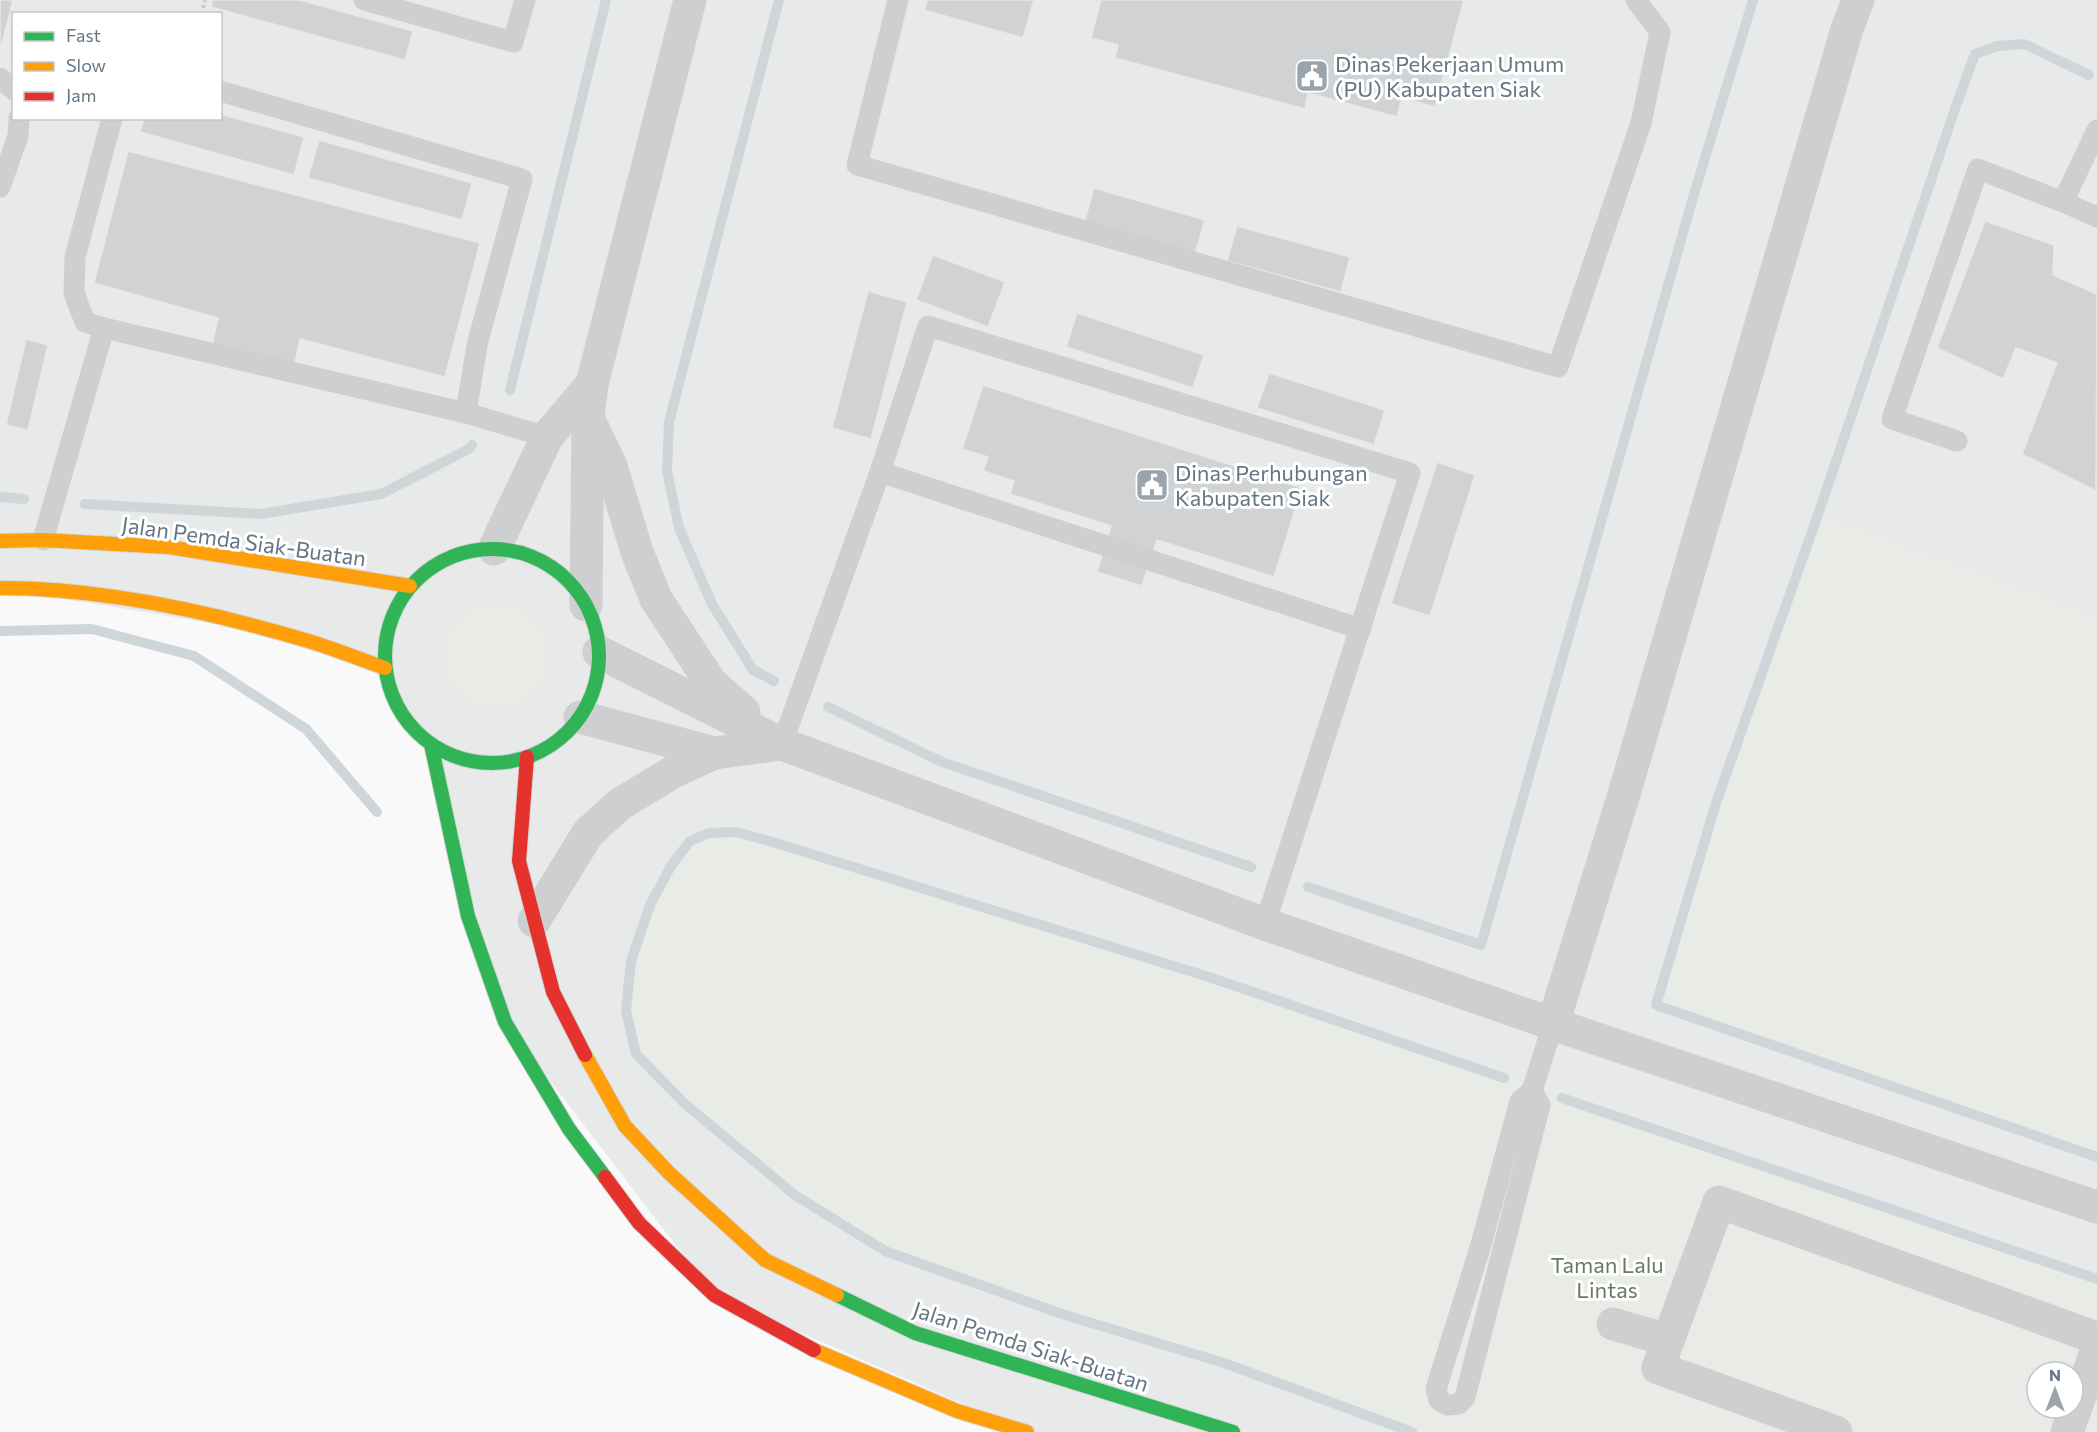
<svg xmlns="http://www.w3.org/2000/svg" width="2097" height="1432" viewBox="0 0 2097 1432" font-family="Commissioner,sans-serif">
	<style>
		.built { fill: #e8e9e9; fill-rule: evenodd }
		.green { fill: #e8ebe6; fill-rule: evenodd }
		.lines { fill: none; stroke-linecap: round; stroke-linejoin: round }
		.stream { stroke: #ced6d9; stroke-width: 10 }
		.building { fill: #d0d2d3; stroke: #e8e8e8; stroke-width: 1.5 }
		.fast-casing { stroke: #d5d6d7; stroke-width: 16 }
		.slow-casing { stroke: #d5d6d7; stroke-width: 16 }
		.jam-casing { stroke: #d5d6d7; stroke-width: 16 }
		.path { stroke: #cbcccd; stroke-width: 4; stroke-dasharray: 3 3; stroke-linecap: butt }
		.lane { stroke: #cecfd0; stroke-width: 21 }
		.street { stroke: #cecfd0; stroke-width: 33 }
		.fast { stroke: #30b455; stroke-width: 14 }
		.slow { stroke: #ff9f0a; stroke-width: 14 }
		.jam { stroke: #e5322d; stroke-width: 14 }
		.labels { text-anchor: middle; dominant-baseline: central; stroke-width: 6; stroke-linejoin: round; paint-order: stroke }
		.poi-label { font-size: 22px; fill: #657683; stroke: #fff; text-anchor: start }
		.street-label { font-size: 22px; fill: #657683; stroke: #fff }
		.park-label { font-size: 22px; fill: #687a64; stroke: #fff }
	</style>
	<rect width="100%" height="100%" fill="#f9f9f9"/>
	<!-- built -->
	<path class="built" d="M 0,0 L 2097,0 L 2097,1432 L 1027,1432 L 714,1295 L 505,1022 L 431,744 L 413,729 L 399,711 L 390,690 L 385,668 L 300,638 L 0,588 ZM 14,14 L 220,14 L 220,118 L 14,118 ZM 2037,1372 L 2073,1372 L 2073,1408 L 2037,1408 Z"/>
	<!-- green -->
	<g class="green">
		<polygon points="1818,515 2097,618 2097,1157 1656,1005 1716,803"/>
		<circle cx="495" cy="656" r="50"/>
		<path d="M 737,832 L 779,844 L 1209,977 L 2097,1280 L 2097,1432 L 1412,1432 L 1224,1363 L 1065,1315 L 885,1251 L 795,1195 L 685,1104 L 636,1054 L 626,1011 L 631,961 L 650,905 L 671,866 L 690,841 L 709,833 ZM 2037,1372 L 2073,1372 L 2073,1408 L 2037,1408 Z"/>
	</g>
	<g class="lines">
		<!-- stream -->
		<g class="stream">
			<polyline points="2089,75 2024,44 1997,46 1975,54 1957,103 1820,509 1716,803 1656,1005 2097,1157"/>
			<polyline points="510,390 606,0"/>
			<polyline points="0,497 24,499"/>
			<polyline points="85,504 261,514 381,494 469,449 472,445"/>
			<polyline points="0,631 92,629 194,656 306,729 377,812"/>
			<polyline points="774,681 753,670 712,604 679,528 667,471 669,422 779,0"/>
			<polyline points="828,707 942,762 1251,867"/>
			<polyline points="1308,887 1481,945 1694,194 1753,0"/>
			<polyline points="1562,1098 2097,1279"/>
			<polyline points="1412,1432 1224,1363 1065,1315 885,1251 795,1195 685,1104 636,1054 626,1011 631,961 650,905 671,866 690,841 709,833 737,832 779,844 1209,977 1504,1078"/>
		</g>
	</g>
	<!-- building -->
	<g class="building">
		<polygon points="0,0 13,0 2,44 0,43"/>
		<polygon points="213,0 300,0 413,31 405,60 211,7"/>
		<polygon points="927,0 1034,0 1023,38 924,10"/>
		<polygon points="1101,0 1464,0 1435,107 1402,98 1397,117 1308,93 1305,109 1115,58 1118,45 1091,38"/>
		<polygon points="220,114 304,137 294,175 140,132 144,118 220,118"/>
		<polygon points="319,140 472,183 462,220 308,178"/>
		<polygon points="128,151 480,243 445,377 300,339 292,378 209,359 218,318 94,283"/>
		<polygon points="1094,188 1205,220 1195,254 1084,223"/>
		<polygon points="1985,221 2054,245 2053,275 2097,294 2096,491 2022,454 2057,363 2016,348 2003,379 1937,348"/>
		<polygon points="1237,226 1350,257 1341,292 1227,261"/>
		<polygon points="933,255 1005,282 988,327 916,300"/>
		<polygon points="868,291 907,302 871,439 832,428"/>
		<polygon points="1077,313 1204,355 1193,388 1066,347"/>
		<polygon points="26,339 48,345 28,430 6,425"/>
		<polygon points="1269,373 1385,410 1374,445 1257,408"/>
		<polygon points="983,385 1302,488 1274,577 1157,540 1142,586 1097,572 1111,526 1010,494 1014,481 983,471 988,457 962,449"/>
		<polygon points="1437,462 1475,475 1430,616 1391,604"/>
	</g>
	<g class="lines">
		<defs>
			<g id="fast">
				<circle cx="492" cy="656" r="107"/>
				<polyline points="431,744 468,916 505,1022 569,1129 605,1177"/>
				<polyline points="837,1295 915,1333 1233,1432"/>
			</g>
			<g id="slow">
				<polyline points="0,541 43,540 169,547 410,586"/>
				<path d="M 0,588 C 99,588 203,610 298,638 C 328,646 356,658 385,668"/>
				<polyline points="585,1055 625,1126 669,1173 765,1260 837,1295"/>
				<polyline points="814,1350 957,1411 1027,1432"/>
			</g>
			<g id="jam">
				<polyline points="527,757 519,861 553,992 585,1055"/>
				<polyline points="605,1177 639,1223 714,1295 814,1350"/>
			</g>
		</defs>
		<!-- fast casing -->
		<use href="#fast" class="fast-casing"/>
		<!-- slow casing -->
		<use href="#slow" class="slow-casing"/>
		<!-- jam casing -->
		<use href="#jam" class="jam-casing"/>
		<!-- path -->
		<polyline class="path" points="202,14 205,0"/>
		<!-- lane -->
		<g class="lane">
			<polyline points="364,0 513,42 525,0"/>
			<polyline points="898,0 857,165 1558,367 1641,123 1660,32 1636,0"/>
			<polyline points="0,78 14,90"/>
			<polyline points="220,91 522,179 477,345 466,413 547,437"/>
			<polyline points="2097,130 2063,202 2097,217"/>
			<polyline points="0,187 18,136 19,118"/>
			<polyline points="104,328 466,413"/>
			<polyline points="1957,441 1892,419 1978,169 2063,202"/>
			<polyline points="880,472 1361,629"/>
			<polyline points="43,540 104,328 85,322 74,293 75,257 112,118"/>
			<polyline points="782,744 880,472 928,326 1410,473 1265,924"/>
			<polyline points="1532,1091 1540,1105 1465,1397 1459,1404 1448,1405 1439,1400 1436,1389 1480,1248 1520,1101 1532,1091 1553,1024"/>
		</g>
		<!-- street -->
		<g class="street">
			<polyline points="592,426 611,466 637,552 656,599 711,683 744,712"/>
			<polyline points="494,549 547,437 592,384"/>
			<polyline points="586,605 588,417 592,384 690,0"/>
			<polyline points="599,652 782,744 1265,924 1553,1024 1625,791 1847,29 1858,0"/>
			<polyline points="580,717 714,753 782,744"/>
			<polyline points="534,921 588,833 620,804 673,772 714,753"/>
			<polyline points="1553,1024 2097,1207"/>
			<polyline points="1613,1324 1668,1340"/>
			<polyline points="1836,1432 1658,1368 1719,1202 2097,1338"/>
			<polyline points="2067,1432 2097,1349"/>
		</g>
		<!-- fast -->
		<use href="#fast" class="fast"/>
		<!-- slow -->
		<use href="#slow" class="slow"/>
		<!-- jam -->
		<use href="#jam" class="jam"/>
	</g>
	<!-- icons -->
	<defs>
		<symbol id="civic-square" viewBox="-11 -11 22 22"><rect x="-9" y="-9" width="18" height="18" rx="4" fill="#99a4ac" stroke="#fff"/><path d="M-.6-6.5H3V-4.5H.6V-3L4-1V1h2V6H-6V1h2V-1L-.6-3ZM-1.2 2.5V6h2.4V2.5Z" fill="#fff"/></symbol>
	</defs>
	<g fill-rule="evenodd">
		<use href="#civic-square" x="1293" y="57" width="38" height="38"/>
		<use href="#civic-square" x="1133" y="466" width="38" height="38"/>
	</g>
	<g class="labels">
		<!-- poi labels -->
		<g class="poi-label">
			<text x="1335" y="63">Dinas Pekerjaan Umum<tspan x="1335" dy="25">(PU) Kabupaten Siak</tspan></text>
			<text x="1175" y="472">Dinas Perhubungan<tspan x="1175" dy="25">Kabupaten Siak</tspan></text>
		</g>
		<!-- street labels -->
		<g class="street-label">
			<text transform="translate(244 541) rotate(8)">Jalan Pemda Siak-Buatan</text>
			<text transform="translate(1031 1346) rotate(18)">Jalan Pemda Siak-Buatan</text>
		</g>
		<!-- park labels -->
		<g class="park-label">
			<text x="1607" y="1264">Taman Lalu<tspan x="1607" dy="25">Lintas</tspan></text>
		</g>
	</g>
	<!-- legend -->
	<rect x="12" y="12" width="210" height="108" fill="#ffffff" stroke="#c1c8cd" stroke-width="1.5"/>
	<rect x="24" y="32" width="30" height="9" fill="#30b455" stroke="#c1c8cd" stroke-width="1.5"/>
	<text x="66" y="42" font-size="18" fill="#657683">Fast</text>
	<rect x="24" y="62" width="30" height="9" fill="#ff9f0a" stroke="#c1c8cd" stroke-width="1.5"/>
	<text x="66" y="72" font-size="18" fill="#657683">Slow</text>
	<rect x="24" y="92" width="30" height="9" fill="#e5322d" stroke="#c1c8cd" stroke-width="1.5"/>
	<text x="66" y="102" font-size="18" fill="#657683">Jam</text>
	<!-- north arrow -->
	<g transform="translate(2055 1390)"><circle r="28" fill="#ffffff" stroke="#c1c8cd" stroke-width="1.5"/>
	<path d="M0-4.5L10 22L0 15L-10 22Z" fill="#99a4ac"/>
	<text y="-9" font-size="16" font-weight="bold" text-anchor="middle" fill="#657683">N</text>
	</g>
</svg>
